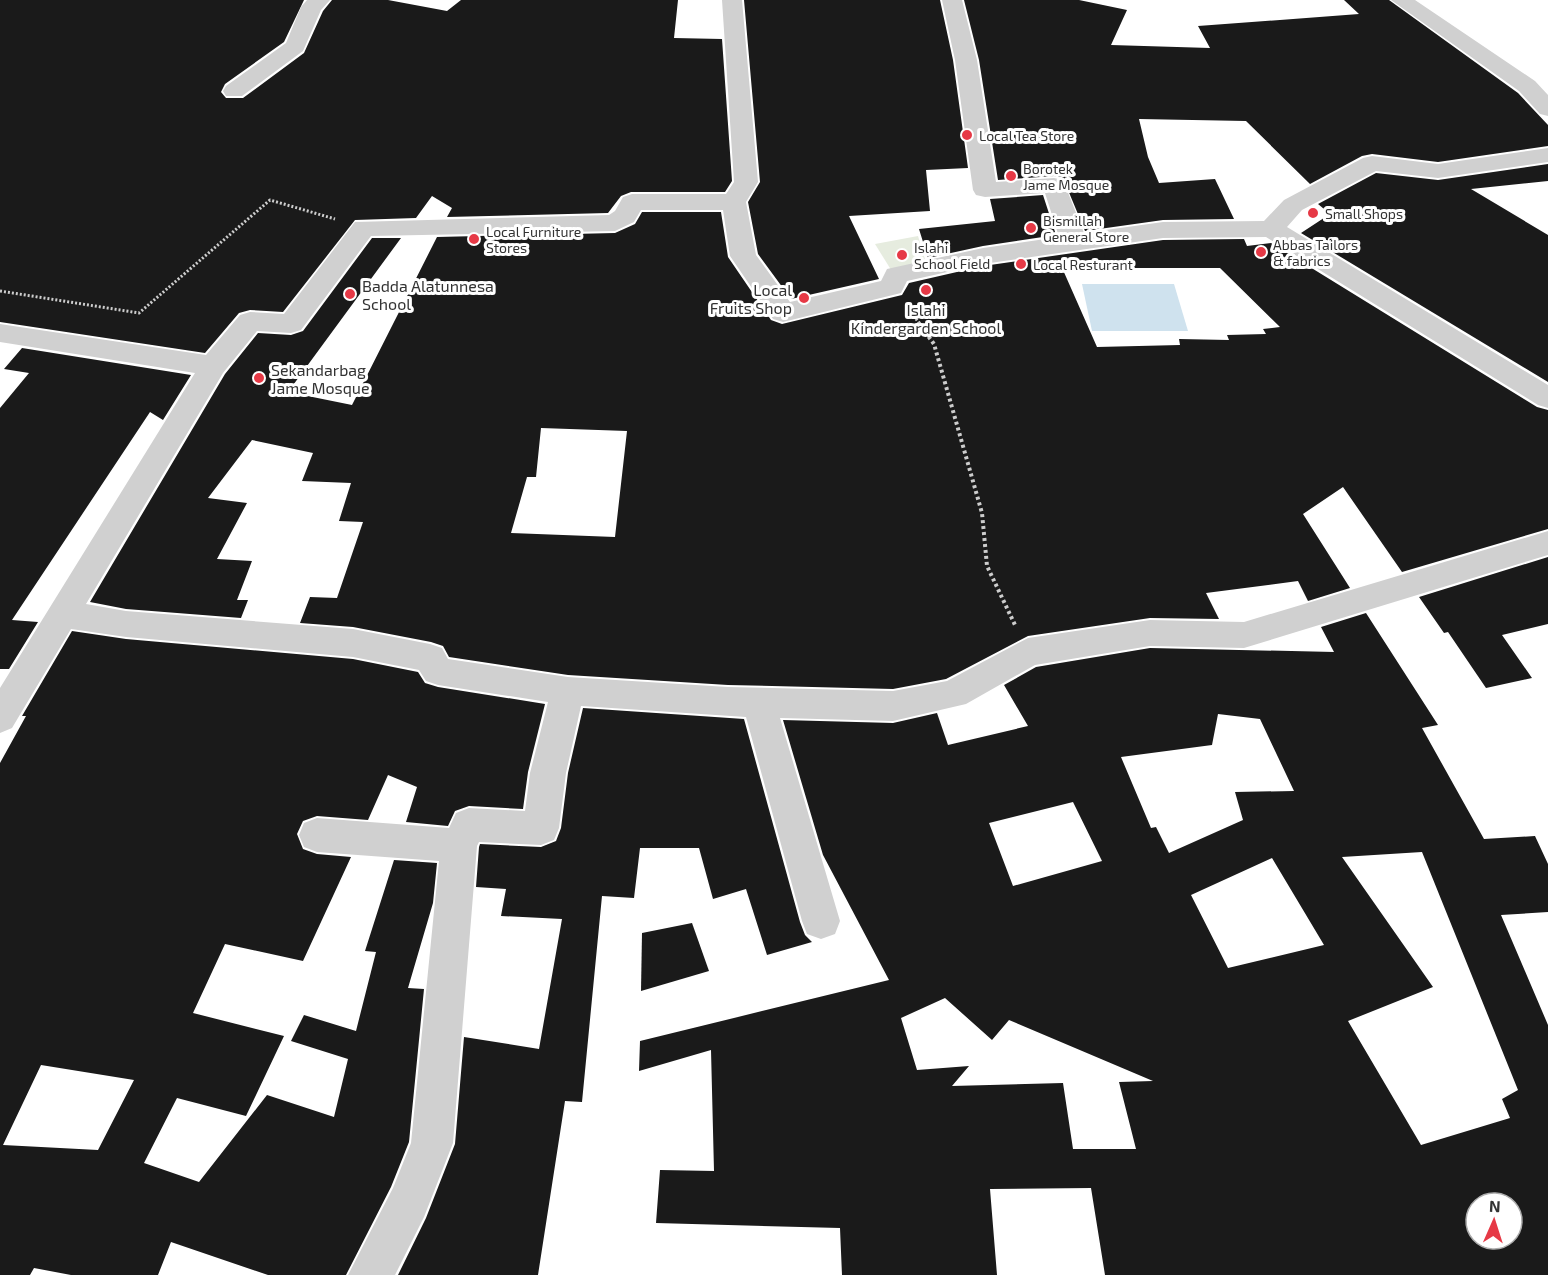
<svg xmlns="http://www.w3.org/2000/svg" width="1548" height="1275" viewBox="0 0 1548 1275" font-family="'Exo 2',sans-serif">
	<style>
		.green { fill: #e6ecdf }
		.water { fill: #cfe2ee }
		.building { fill: #1a1a1a; fill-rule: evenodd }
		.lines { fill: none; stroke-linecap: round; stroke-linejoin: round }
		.path-far1 { stroke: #cdcdcd; stroke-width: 3; stroke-dasharray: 2 2; stroke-linecap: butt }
		.path { stroke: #cdcdcd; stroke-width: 4; stroke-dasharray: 3 3; stroke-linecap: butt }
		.minor { fill: #d0d0d0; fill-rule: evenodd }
		.poi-dot { fill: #e63946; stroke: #fff; stroke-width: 2 }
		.labels { text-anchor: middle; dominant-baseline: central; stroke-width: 6; stroke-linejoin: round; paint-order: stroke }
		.far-poi-label { font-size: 14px; fill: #333; stroke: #fff; text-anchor: start }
		.poi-label { font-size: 16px; fill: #333; stroke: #fff; text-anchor: start }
	</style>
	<rect width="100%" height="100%" fill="#fff"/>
	<!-- green -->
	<polygon class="green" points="918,236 927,266 893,273 875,244"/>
	<!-- water -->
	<polygon class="water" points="1082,284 1174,284 1188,331 1092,331"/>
	<!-- building -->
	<g class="building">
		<polygon points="0,0 304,0 284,42 225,84 221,92 226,98 243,98 304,53 323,11 332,0 388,0 447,11 461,0 678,0 674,38 722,39 732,181 725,192 631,192 621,196 608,213 447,217 452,208 432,196 416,218 355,220 283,312 250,310 239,313 205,353 0,322"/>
		<polygon points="744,0 940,0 953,60 968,168 926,170 930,211 849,216 879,279 791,299 758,254 748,202 760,182"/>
		<polygon points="964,0 1079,0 1127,10 1111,45 1210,48 1198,26 1359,14 1344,0 1389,0 1518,93 1548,125 1548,146 1438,162 1372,154 1362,156 1310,184 1246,121 1139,119 1148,157 1159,183 1215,179 1234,219 1163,220 1085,231 1063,178 1054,176 998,180 979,60"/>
		<polygon points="1548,164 1548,181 1471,189 1548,235 1548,382 1301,233 1330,214 1318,204 1376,173 1438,180"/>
		<polygon points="1043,195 1056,235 983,246 928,258 919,229 995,221 990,199"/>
		<path d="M 642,212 L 721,212 L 728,257 L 771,320 L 782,324 L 902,295 L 909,283 L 983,266 L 1163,240 L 1244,239 L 1247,246 L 1271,243 L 1537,407 L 1548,410 L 1548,529 L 1402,572 L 1343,487 L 1303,514 L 1350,588 L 1308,601 L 1298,581 L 1206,593 L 1219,619 L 1150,618 L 1028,636 L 946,679 L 893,689 L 728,685 L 568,675 L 449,657 L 443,646 L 431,642 L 353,627 L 300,623 L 310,597 L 337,598 L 363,522 L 339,521 L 351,483 L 302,481 L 313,453 L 252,440 L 208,498 L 247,503 L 217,559 L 252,561 L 237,600 L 248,600 L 241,618 L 126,609 L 90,602 L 225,374 L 258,333 L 291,335 L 303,331 L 372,238 L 401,238 L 288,392 L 352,405 L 437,237 L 615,233 L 635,224 ZM 1133,268 L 1220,268 L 1280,327 L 1263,329 L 1266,334 L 1227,335 L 1229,340 L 1179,339 L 1180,345 L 1097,347 L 1063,270 L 1133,271 ZM 541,428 L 627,431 L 615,537 L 511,533 L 527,477 L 536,477 Z"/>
		<polygon points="22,348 191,375 163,420 150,412 12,620 38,622 9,669 0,669 0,408 29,373 4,369"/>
		<polygon points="1548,557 1548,624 1502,635 1532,678 1486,688 1448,632 1444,633 1419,597"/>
		<path d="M 1366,613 L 1438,725 L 1422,728 L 1484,839 L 1535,836 L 1548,864 L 1548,912 L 1501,915 L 1548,1025 L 1548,1275 L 1105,1275 L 1091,1188 L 990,1189 L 997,1275 L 842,1275 L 840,1228 L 656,1223 L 660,1170 L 714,1171 L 711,1050 L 639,1071 L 640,1041 L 889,980 L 823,855 L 783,720 L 893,723 L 937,713 L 948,745 L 1028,726 L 1004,685 L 1036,667 L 1150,648 L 1334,652 L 1321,627 ZM 1218,714 L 1260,719 L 1294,791 L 1235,792 L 1243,820 L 1169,853 L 1156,827 L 1151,828 L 1121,757 L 1212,745 ZM 1073,802 L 1102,861 L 1013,886 L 989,823 ZM 1422,852 L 1518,1090 L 1502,1099 L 1510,1118 L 1421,1145 L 1348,1021 L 1433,987 L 1342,857 ZM 1272,858 L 1324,945 L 1228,968 L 1191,895 ZM 945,998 L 992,1040 L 1009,1020 L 1153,1081 L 1119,1082 L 1136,1149 L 1073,1149 L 1063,1083 L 952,1086 L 969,1066 L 917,1070 L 901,1018 ZM 1476,1203 L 1512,1203 L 1512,1239 L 1476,1239 Z"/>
		<path d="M 72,631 L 126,639 L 353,659 L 418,672 L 425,683 L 438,687 L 545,704 L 528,772 L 523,809 L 469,806 L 455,811 L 448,826 L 406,822 L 417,787 L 388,775 L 368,820 L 317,816 L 303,821 L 297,834 L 303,849 L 317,854 L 351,857 L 303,961 L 225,944 L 193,1013 L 284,1036 L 246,1116 L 177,1098 L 144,1163 L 199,1182 L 267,1095 L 334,1117 L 348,1059 L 291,1041 L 304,1015 L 356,1031 L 376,952 L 365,951 L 394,860 L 437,863 L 433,903 L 408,988 L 424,989 L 409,1142 L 391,1187 L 346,1275 L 268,1275 L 171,1242 L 158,1275 L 71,1275 L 34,1268 L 30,1275 L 0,1275 L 0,763 L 26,716 L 22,716 ZM 41,1065 L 134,1080 L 98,1150 L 3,1145 Z"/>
		<polygon points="583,708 744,719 800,922 805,935 812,942 767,955 746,889 713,899 699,848 640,848 634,898 602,896 582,1102 565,1101 538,1275 398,1275 426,1218 455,1144 464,1037 539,1049 562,919 501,916 506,889 476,887 479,847 480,844 541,847 556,841 561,828 568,773"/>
		<polygon points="692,923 709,971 641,991 642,933"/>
	</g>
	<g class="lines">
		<!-- path-far1 -->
		<g class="path-far1">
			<polyline points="0,291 139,313 270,200 335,219"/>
			<polyline points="909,309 919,323"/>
		</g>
		<!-- path -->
		<polyline class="path" points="918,322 934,344 982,513 987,566 1015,625"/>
		<!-- minor -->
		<g class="minor">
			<polygon points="307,0 330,0 321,10 303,51 242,96 226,96 223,91 226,86 286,43 301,7"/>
			<polygon points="722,0 742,0 758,182 746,202 756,255 790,302 881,281 887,269 896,267 983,248 1059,237 1045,193 985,197 976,195 973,190 955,60 942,0 962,0 977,60 996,182 1054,178 1063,180 1084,233 1163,222 1264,221 1284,200 1363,158 1372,156 1438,164 1548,148 1548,162 1438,178 1376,171 1302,210 1287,227 1548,385 1548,408 1538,405 1266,237 1163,238 983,264 907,281 901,293 783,322 773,319 730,256 723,210 641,210 634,222 615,231 371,236 301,330 291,333 257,331 223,373 86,604 126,611 353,629 430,644 442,648 448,659 568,677 728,687 893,691 947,681 1028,638 1150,620 1244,622 1548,531 1548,555 1244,648 1150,646 1035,665 966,704 893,721 780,718 840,921 835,934 821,939 807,934 802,921 746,717 581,706 566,773 559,828 554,840 541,845 479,842 477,846 453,1143 424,1217 395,1275 348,1275 393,1188 411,1143 439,861 317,852 304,847 299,835 304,823 317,818 449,828 456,813 469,808 525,811 530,773 548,702 438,685 426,681 419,670 353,657 126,637 71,629 12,728 0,733 0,688 195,373 0,342 0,324 206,355 240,315 250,312 284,314 355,222 609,215 615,211 623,197 632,194 726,194 734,182"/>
			<polygon points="1391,0 1415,0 1535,81 1548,95 1548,116 1540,114 1519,91"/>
		</g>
	</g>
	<!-- markers -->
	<g class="poi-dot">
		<circle cx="967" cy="135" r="6"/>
		<circle cx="1011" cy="176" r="6"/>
		<circle cx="1313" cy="213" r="6"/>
		<circle cx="1031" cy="228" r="6"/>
		<circle cx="474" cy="239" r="6"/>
		<circle cx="1261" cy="252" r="6"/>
		<circle cx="902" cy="255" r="6"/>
		<circle cx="1021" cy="264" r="6"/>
		<circle cx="926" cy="290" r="6"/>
		<circle cx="350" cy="294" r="6"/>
		<circle cx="804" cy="298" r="6"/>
		<circle cx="259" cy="378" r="6"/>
	</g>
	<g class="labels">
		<!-- far-poi labels -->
		<g class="far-poi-label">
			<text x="979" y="135">Local Tea Store</text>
			<text x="1023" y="168">Borotek<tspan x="1023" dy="16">Jame Mosque</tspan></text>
			<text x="1325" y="213">Small Shops</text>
			<text x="1043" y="220">Bismillah<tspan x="1043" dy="16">General Store</tspan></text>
			<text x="486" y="231">Local Furniture<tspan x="486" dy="16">Stores</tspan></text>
			<text x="1273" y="244">Abbas Tailors<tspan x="1273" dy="16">&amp; fabrics</tspan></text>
			<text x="914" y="247">Islahi<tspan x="914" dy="16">School Field</tspan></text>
			<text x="1033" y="264">Local Resturant</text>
		</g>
		<!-- poi labels -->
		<g class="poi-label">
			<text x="362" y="285">Badda Alatunnesa<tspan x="362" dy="18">School</tspan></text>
			<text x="792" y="289" text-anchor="end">Local<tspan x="792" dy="18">Fruits Shop</tspan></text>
			<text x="926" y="309" text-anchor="middle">Islahi<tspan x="926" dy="18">Kindergarden School</tspan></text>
			<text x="271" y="369">Sekandarbag<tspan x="271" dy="18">Jame Mosque</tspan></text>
		</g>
	</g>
	<!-- north arrow -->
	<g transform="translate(1494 1221) rotate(3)"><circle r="28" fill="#ffffff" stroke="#adadad" stroke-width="1.5"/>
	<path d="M0-4.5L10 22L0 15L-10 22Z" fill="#e63946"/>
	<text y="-9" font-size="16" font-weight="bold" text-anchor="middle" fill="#333333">N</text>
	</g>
</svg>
